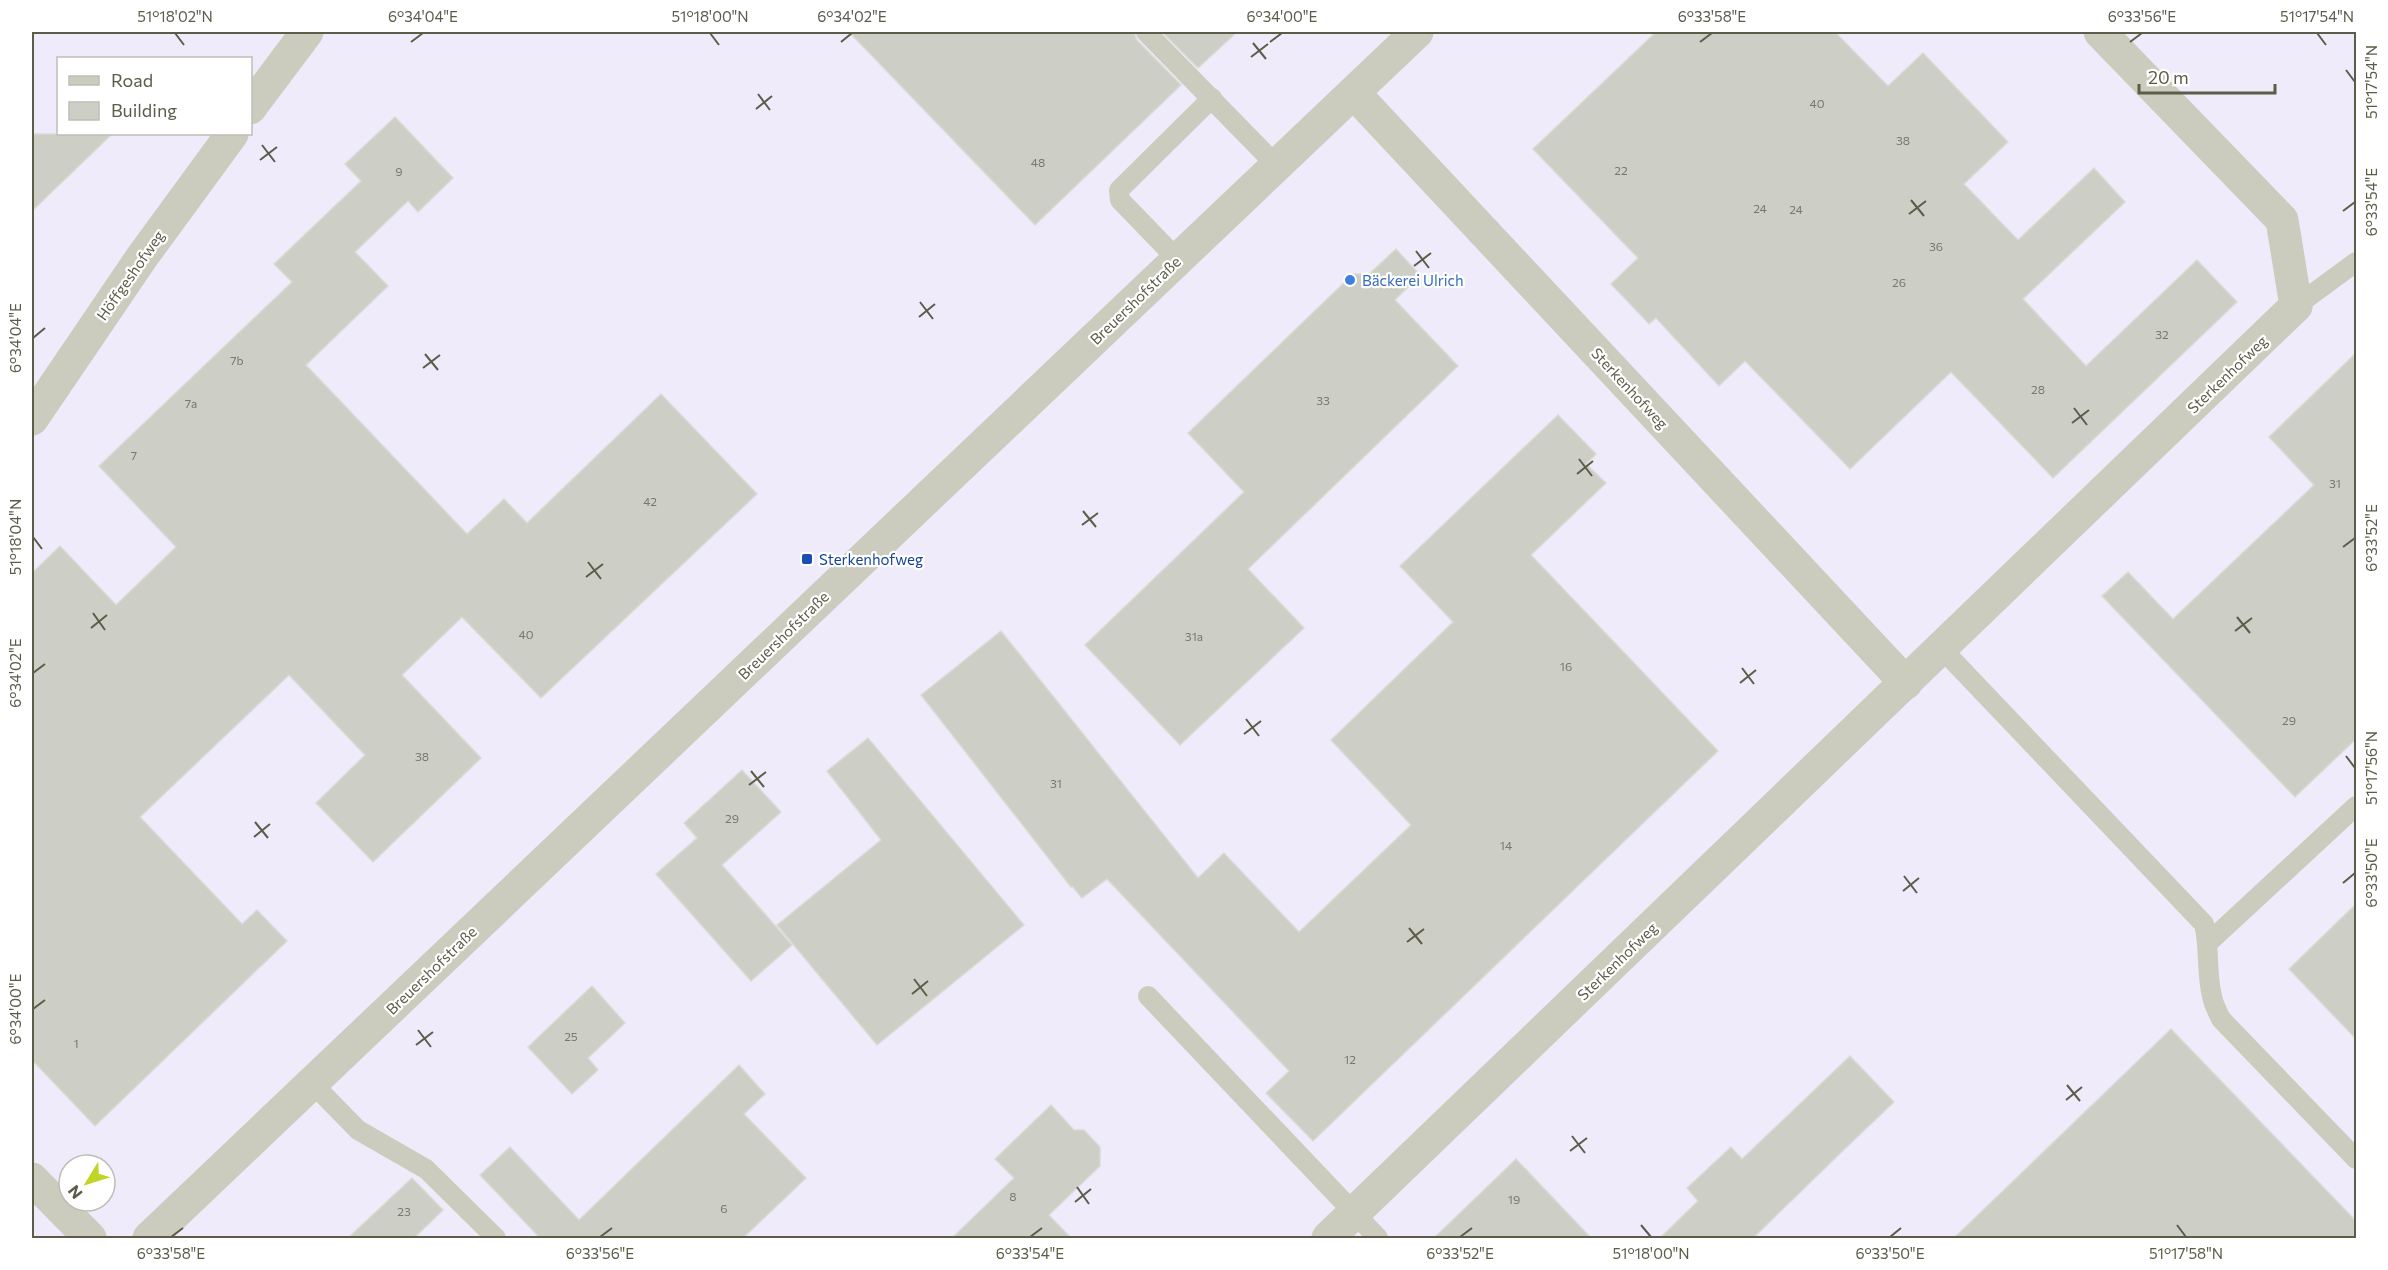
<svg xmlns="http://www.w3.org/2000/svg" width="2388" height="1270" viewBox="0 0 2388 1270" font-family="Commissioner,sans-serif">
	<style>
		.commercial { fill: #efebfb; fill-rule: evenodd }
		.building { fill: #cdcfc7; stroke: #d9dbd4; stroke-width: 1.5 }
		.lines { fill: none; stroke-linecap: round; stroke-linejoin: round }
		.lane { stroke: #cbccbd; stroke-width: 20 }
		.street { stroke: #cbccbd; stroke-width: 33 }
		.ticks { fill: none; stroke: #5c5c49; stroke-width: 2 }
		.shop-dot { fill: #3f7fe0; stroke: #fff; stroke-width: 2 }
		.transit-dot { fill: #1a4fb4; stroke: #fff; stroke-width: 2 }
		.labels { text-anchor: middle; dominant-baseline: central; stroke-width: 4.5; stroke-linejoin: round; paint-order: stroke }
		.number-label { font-size: 12px; fill: #787968 }
		.street-label { font-size: 15px; fill: #5c5c49; stroke: #fff }
		.shop-label { font-size: 15px; fill: #366cbe; stroke: #fff; text-anchor: start }
		.transit-label { font-size: 15px; fill: #164399; stroke: #fff; text-anchor: start }
		.neatline { fill: none; stroke: #5c5c49; stroke-width: 2 }
		.ticks-label { font-size: 15px; text-anchor: middle; fill: #5c5c49 }
	</style>
	<rect width="100%" height="100%" fill="#f0f1f2"/>
	<!-- commercial -->
	<path class="commercial" d="M 32,32 L 2356,32 L 2356,1238 L 32,1238 ZM 58,58 L 250,58 L 250,134 L 58,134 ZM 69,1165 L 105,1165 L 105,1201 L 69,1201 Z"/>
	<!-- building -->
	<g class="building">
		<polygon points="849,32 1134,32 1137,40 1181,85 1035,225"/>
		<polygon points="1162,32 1237,32 1198,68"/>
		<polygon points="1656,32 1835,32 1888,86 1923,53 2008,142 1964,184 2018,240 2094,168 2125,202 2023,299 2086,366 2197,260 2237,302 2053,478 1951,372 1850,469 1745,361 1719,386 1656,318 1649,324 1611,284 1638,258 1533,149"/>
		<polygon points="395,117 453,178 418,212 408,201 355,252 388,286 306,365 467,534 504,499 527,523 661,394 757,494 541,698 462,617 402,675 481,758 373,862 316,803 365,755 289,675 140,817 242,924 257,910 287,941 95,1126 32,1060 32,573 60,546 116,605 176,547 99,466 292,282 274,264 361,181 345,164"/>
		<polygon points="32,134 112,134 32,211"/>
		<polygon points="1396,249 1420,275 1395,300 1458,366 1248,569 1304,628 1180,745 1085,645 1244,492 1188,433 1353,274 1369,274"/>
		<polygon points="2356,353 2356,739 2295,797 2102,596 2128,572 2173,619 2314,485 2269,437"/>
		<polygon points="1558,415 1596,454 1586,464 1606,483 1531,555 1718,751 1313,1141 1266,1093 1289,1071 1107,879 1082,898 1072,886 1071,887 921,695 1001,631 1198,878 1224,853 1299,932 1411,825 1331,740 1453,622 1400,566"/>
		<polygon points="868,738 1024,925 877,1045 777,925 881,840 827,771"/>
		<polygon points="742,770 781,812 722,865 792,945 751,981 656,874 697,838 684,823"/>
		<polygon points="2356,904 2356,1039 2289,969"/>
		<polygon points="592,986 625,1023 588,1058 598,1070 572,1094 528,1047"/>
		<polygon points="2171,1029 2356,1221 2356,1239 1953,1239"/>
		<polygon points="1850,1056 1894,1102 1851,1143 1752,1239 1659,1239 1698,1201 1687,1188 1731,1147 1742,1159"/>
		<polygon points="739,1065 765,1094 744,1114 806,1178 742,1239 541,1239 480,1175 510,1147 579,1220"/>
		<polygon points="1051,1105 1074,1130 1084,1130 1100,1147 1100,1166 1049,1215 1072,1239 951,1239 1014,1178 995,1159"/>
		<polygon points="1516,1159 1592,1239 1433,1239"/>
		<polygon points="412,1178 443,1210 413,1239 347,1239"/>
	</g>
	<g class="lines">
		<!-- lane -->
		<g class="lane">
			<polyline points="1146,32 1277,166"/>
			<polyline points="1178,260 1120,200 1119,190 1212,98"/>
			<polyline points="2296,306 2356,262"/>
			<path d="M 1942,649 L 2204,924 C 2210,948 2206,972 2212,996 C 2213,1004 2218,1012 2221,1019 L 2356,1159"/>
			<polyline points="2209,942 2356,806"/>
			<polyline points="1148,996 1378,1238"/>
			<polyline points="312,1083 358,1130 426,1169 496,1238"/>
		</g>
		<!-- street -->
		<g class="street">
			<polyline points="1354,93 1906,683"/>
			<polyline points="250,108 307,32"/>
			<polyline points="32,419 142,257 232,134"/>
			<polyline points="32,1179 90,1238"/>
			<polyline points="149,1238 1417,32"/>
			<polyline points="1328,1238 2296,306 2282,220 2100,32"/>
		</g>
	</g>
	<!-- ticks -->
	<path class="ticks" d="M 175,33 L 184,45M 710,33 L 719,45M 2317,33 L 2326,45M 411,42 L 423,33M 841,42 L 852,33M 1270,42 L 1282,33M 1700,42 L 1712,33M 2130,42 L 2142,33M 1253,43 L 1266,59M 1251,57 L 1268,44M 2346,70 L 2355,82M 758,94 L 770,110M 756,109 L 772,96M 262,145 L 275,162M 260,160 L 277,147M 1911,200 L 1924,216M 2343,211 L 2355,202M 1909,214 L 1926,201M 1416,251 L 1429,268M 1414,266 L 1431,253M 920,302 L 933,319M 919,317 L 935,304M 33,338 L 45,328M 425,354 L 438,370M 423,368 L 440,355M 2074,408 L 2087,425M 2072,423 L 2089,410M 1579,459 L 1592,476M 1577,474 L 1593,461M 1083,511 L 1096,527M 1082,525 L 1098,513M 33,537 L 42,549M 2343,547 L 2355,538M 588,562 L 601,579M 586,577 L 603,564M 93,613 L 105,630M 2237,617 L 2250,633M 91,628 L 107,615M 2235,631 L 2252,618M 1742,668 L 1754,684M 33,673 L 45,664M 1740,683 L 1756,670M 1246,719 L 1259,736M 1244,734 L 1261,721M 2346,756 L 2355,768M 751,771 L 764,787M 749,785 L 766,772M 255,822 L 268,838M 254,837 L 270,824M 1904,876 L 1917,893M 2343,883 L 2355,873M 1903,891 L 1919,878M 1409,928 L 1422,944M 1407,942 L 1424,929M 914,979 L 927,996M 912,994 L 928,981M 33,1009 L 45,1000M 418,1030 L 431,1047M 416,1045 L 433,1032M 2067,1085 L 2080,1101M 2066,1100 L 2082,1087M 1572,1136 L 1585,1153M 1570,1151 L 1587,1138M 1077,1187 L 1089,1204M 1075,1202 L 1091,1189M 1641,1225 L 1651,1237M 2177,1225 L 2186,1237M 171,1237 L 183,1228M 600,1237 L 612,1228M 1030,1237 L 1042,1228M 1460,1237 L 1472,1228M 1890,1237 L 1901,1228"/>
	<!-- markers -->
	<circle class="shop-dot" cx="1350" cy="280" r="6"/>
	<rect class="transit-dot" x="801" y="553" width="12" height="12" rx="3"/>
	<g class="labels">
		<!-- number labels -->
		<g class="number-label">
			<text x="1817" y="103">40</text>
			<text x="1903" y="140">38</text>
			<text x="1038" y="162">48</text>
			<text x="1621" y="170">22</text>
			<text x="399" y="171">9</text>
			<text x="1760" y="208">24</text>
			<text x="1796" y="209">24</text>
			<text x="1936" y="246">36</text>
			<text x="1899" y="282">26</text>
			<text x="2162" y="334">32</text>
			<text x="237" y="360">7b</text>
			<text x="2038" y="389">28</text>
			<text x="1323" y="400">33</text>
			<text x="191" y="403">7a</text>
			<text x="134" y="455">7</text>
			<text x="2335" y="483">31</text>
			<text x="650" y="501">42</text>
			<text x="526" y="634">40</text>
			<text x="1194" y="636">31a</text>
			<text x="1566" y="666">16</text>
			<text x="2289" y="720">29</text>
			<text x="422" y="756">38</text>
			<text x="1056" y="783">31</text>
			<text x="732" y="818">29</text>
			<text x="1506" y="845">14</text>
			<text x="571" y="1036">25</text>
			<text x="76" y="1043">1</text>
			<text x="1350" y="1059">12</text>
			<text x="1013" y="1196">8</text>
			<text x="1514" y="1199">19</text>
			<text x="724" y="1208">6</text>
			<text x="404" y="1211">23</text>
		</g>
		<!-- street labels -->
		<g class="street-label">
			<text transform="translate(130 275) rotate(-55)">Höffgeshofweg</text>
			<text transform="translate(1135 300) rotate(-44)">Breuershofstraße</text>
			<text transform="translate(2227 374) rotate(-44)">Sterkenhofweg</text>
			<text transform="translate(1630 388) rotate(47)">Sterkenhofweg</text>
			<text transform="translate(783 635) rotate(-44)">Breuershofstraße</text>
			<text transform="translate(1617 961) rotate(-44)">Sterkenhofweg</text>
			<text transform="translate(431 970) rotate(-44)">Breuershofstraße</text>
		</g>
		<!-- shop labels -->
		<g class="shop-label">
			<text x="1362" y="280">Bäckerei Ulrich</text>
		</g>
		<!-- transit labels -->
		<g class="transit-label">
			<text x="819" y="559">Sterkenhofweg</text>
		</g>
	</g>
	<!-- border -->
	<rect width="2388" height="1270" fill="none" stroke="#ffffff" stroke-width="66"/>
	<!-- legend -->
	<rect x="57" y="57" width="195" height="78" fill="#ffffff" stroke="#bebeb6" stroke-width="1.5"/>
	<rect x="69" y="76" width="30" height="9" fill="#cbccbd" stroke="#bebeb6" stroke-width="1.5"/>
	<text x="111" y="87" font-size="18" fill="#5c5c49">Road</text>
	<rect x="69" y="102" width="30" height="18" fill="#cdcfc7" stroke="#bebeb6" stroke-width="1.5"/>
	<text x="111" y="117" font-size="18" fill="#5c5c49">Building</text>
	<!-- north arrow -->
	<g transform="translate(87 1183) rotate(232)"><circle r="28" fill="#ffffff" stroke="#bebeb6" stroke-width="1.5"/>
	<path d="M0-4.5L10 22L0 15L-10 22Z" fill="#c1d527"/>
	<text y="-9" font-size="16" font-weight="bold" text-anchor="middle" fill="#5c5c49">N</text>
	</g>
	<!-- scale -->
	<path d="M2139 84v9h136v-9" fill="none" stroke="#5c5c49" stroke-width="3"/>
	<text x="2148" y="84" font-size="18" fill="#5c5c49" stroke="#ffffff" stroke-width="4.5" paint-order="stroke">20 m</text>
	<rect x="33" y="33" width="2322" height="1204" class="neatline"/>
	<g class="ticks-label">
		<text x="175" y="22">51°18'02"N</text>
		<text x="423" y="22">6°34'04"E</text>
		<text x="710" y="22">51°18'00"N</text>
		<text x="852" y="22">6°34'02"E</text>
		<text x="1282" y="22">6°34'00"E</text>
		<text x="1712" y="22">6°33'58"E</text>
		<text x="2142" y="22">6°33'56"E</text>
		<text x="2317" y="22">51°17'54"N</text>
		<text transform="translate(2372 82) rotate(-90)" y="5">51°17'54"N</text>
		<text transform="translate(2372 202) rotate(-90)" y="5">6°33'54"E</text>
		<text transform="translate(16 338) rotate(-90)" y="5">6°34'04"E</text>
		<text transform="translate(16 537) rotate(-90)" y="5">51°18'04"N</text>
		<text transform="translate(2372 538) rotate(-90)" y="5">6°33'52"E</text>
		<text transform="translate(16 673) rotate(-90)" y="5">6°34'02"E</text>
		<text transform="translate(2372 768) rotate(-90)" y="5">51°17'56"N</text>
		<text transform="translate(2372 873) rotate(-90)" y="5">6°33'50"E</text>
		<text transform="translate(16 1009) rotate(-90)" y="5">6°34'00"E</text>
		<text x="171" y="1259">6°33'58"E</text>
		<text x="600" y="1259">6°33'56"E</text>
		<text x="1030" y="1259">6°33'54"E</text>
		<text x="1460" y="1259">6°33'52"E</text>
		<text x="1651" y="1259">51°18'00"N</text>
		<text x="1890" y="1259">6°33'50"E</text>
		<text x="2186" y="1259">51°17'58"N</text>
	</g>
</svg>
